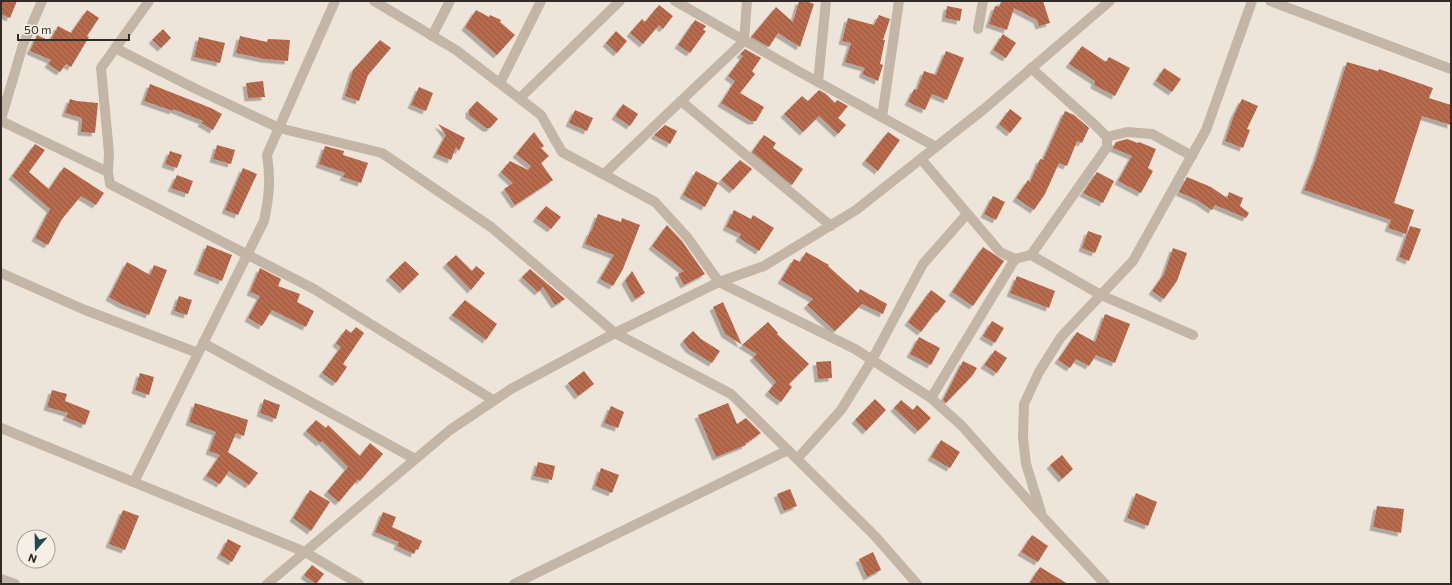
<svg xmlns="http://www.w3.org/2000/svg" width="1452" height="585" viewBox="0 0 1452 585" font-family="Commissioner,sans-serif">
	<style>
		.building { fill: url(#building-back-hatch); filter: url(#shadow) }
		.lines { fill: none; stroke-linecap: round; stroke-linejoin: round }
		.street { stroke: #c4b6a7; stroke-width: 10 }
	</style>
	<defs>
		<pattern id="building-back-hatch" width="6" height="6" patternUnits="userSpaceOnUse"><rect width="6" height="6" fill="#b86b4d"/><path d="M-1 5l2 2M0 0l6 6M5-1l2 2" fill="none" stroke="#965840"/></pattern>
		<filter id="shadow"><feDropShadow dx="-3.5" dy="3.5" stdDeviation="0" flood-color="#0004"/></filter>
	</defs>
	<rect width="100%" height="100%" fill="#eee5da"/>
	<!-- building -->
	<g class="building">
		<polygon points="1,1 17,1 10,18 1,14"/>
		<polygon points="799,1 806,1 814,4 800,47 778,33 769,47 751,37 776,7 793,22"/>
		<polygon points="1000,1 1043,1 1050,23 1039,26 1037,20 1014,8 1007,30 989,24 995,6 999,7 1001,2"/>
		<polygon points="659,5 673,16 663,29 659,25 643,44 630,33 642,19 645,22"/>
		<polygon points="947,6 962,9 960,21 945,18"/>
		<polygon points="87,10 99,18 87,36 89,37 71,67 66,64 60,72 48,64 51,60 30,51 37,35 50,41 58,26 71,33"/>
		<polygon points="476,10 489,17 490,15 501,20 500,22 515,35 497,55 465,27"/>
		<polygon points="879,15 890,19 883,40 885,40 880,64 883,65 878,81 862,74 865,68 845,62 851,43 842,41 848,18 874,25"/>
		<polygon points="695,20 706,26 703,30 706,31 690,53 678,45"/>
		<polygon points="163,29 171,38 161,48 152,40"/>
		<polygon points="616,31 627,41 617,53 606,43"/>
		<polygon points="1003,34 1016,43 1006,58 993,50"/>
		<polygon points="240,36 267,42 268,39 290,40 288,61 264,59 236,53"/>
		<polygon points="199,37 225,43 220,63 194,57"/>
		<polygon points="380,40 391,48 368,75 359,101 345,96 353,70"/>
		<polygon points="1082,46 1106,62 1109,57 1130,68 1115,96 1094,85 1095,81 1069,64"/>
		<polygon points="745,49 761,58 752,71 755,74 740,93 764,107 756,121 751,121 721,103 735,81 728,76 743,56 740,54"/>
		<polygon points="946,51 964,58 947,100 932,94 925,110 908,102 914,89 917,90 924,71 936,75"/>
		<polygon points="1347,62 1378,71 1379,69 1433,88 1429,98 1451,105 1451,125 1422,116 1394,203 1414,210 1406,234 1388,228 1391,220 1304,190 1316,159"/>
		<polygon points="1164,68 1181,79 1172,92 1156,81"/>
		<polygon points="263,81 265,97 248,98 246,83"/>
		<polygon points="150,84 211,108 222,114 213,130 201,123 203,121 173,109 173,111 144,101"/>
		<polygon points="419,87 433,93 426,111 411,105"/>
		<polygon points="819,90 826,94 835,103 837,100 848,106 838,118 846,125 838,134 819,116 803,132 784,114 802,96 808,101"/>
		<polygon points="70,99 77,101 98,103 95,133 81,132 82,118 65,113"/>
		<polygon points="1242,99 1258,106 1247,129 1250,130 1243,148 1225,141 1234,115"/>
		<polygon points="477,101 498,119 490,128 486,128 469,115 469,110"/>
		<polygon points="623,104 638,114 630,126 615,116"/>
		<polygon points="1010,109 1022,118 1010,133 999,124"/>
		<polygon points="575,110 593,118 587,131 569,123"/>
		<polygon points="1065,111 1074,115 1089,128 1082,143 1077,141 1067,166 1059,163 1045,194 1034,210 1016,198 1028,180 1030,182 1040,159 1043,160"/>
		<polygon points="438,124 465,138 459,151 456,147 451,160 436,154 446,135"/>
		<polygon points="665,125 677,131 670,144 654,135"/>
		<polygon points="534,132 544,146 541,148 549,156 541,163 553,180 515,205 504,189 513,183 501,172 510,161 528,170 531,166 516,154"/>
		<polygon points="888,132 900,140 878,171 865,161"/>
		<polygon points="764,135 776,143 773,148 803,169 792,185 752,152"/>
		<polygon points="1127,139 1138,143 1139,142 1156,149 1148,168 1153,171 1141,193 1118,181 1132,156 1113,148 1116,142"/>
		<polygon points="35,144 45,150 29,172 49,189 64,167 104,193 96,205 81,196 62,219 48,245 35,238 50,209 12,176"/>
		<polygon points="217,145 235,150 231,164 213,159"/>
		<polygon points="325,146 344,151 343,155 368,163 361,183 343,177 345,173 319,164"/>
		<polygon points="170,151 182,155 177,168 165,164"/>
		<polygon points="740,160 752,169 733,190 721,180"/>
		<polygon points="243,168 257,174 238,215 225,210"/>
		<polygon points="696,171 718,183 705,207 683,195"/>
		<polygon points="1097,172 1114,181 1103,203 1083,193"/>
		<polygon points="177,175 193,181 188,194 171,188"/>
		<polygon points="1187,177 1211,187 1227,198 1229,192 1243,198 1240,206 1249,213 1246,218 1215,205 1212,210 1197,200 1179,192"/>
		<polygon points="993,196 1005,202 996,220 984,214"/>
		<polygon points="546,206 561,217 551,229 536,218"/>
		<polygon points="734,210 751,219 753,215 774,228 759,251 739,238 741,234 726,227"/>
		<polygon points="598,214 621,222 622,218 640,225 623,269 613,286 600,279 614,255 585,244 590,232 591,232"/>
		<polygon points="667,225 682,241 705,274 684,285 678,274 684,271 652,246"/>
		<polygon points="1410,226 1421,229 1409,261 1399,257"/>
		<polygon points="1088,231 1102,236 1095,253 1082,248"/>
		<polygon points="207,245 232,255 222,281 197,271"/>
		<polygon points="983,247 1004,261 973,306 952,292"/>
		<polygon points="1173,248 1187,253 1177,281 1164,299 1152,291 1164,274"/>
		<polygon points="806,252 829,265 828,266 858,293 860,289 887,304 883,314 862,304 835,331 807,305 813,299 781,280 794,259 800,262"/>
		<polygon points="456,255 472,271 476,266 485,273 471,290 446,264"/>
		<polygon points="405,261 419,274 403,290 389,277"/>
		<polygon points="127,262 150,275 154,265 167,270 149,315 121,304 109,297"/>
		<polygon points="260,268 281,279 278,286 300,294 297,302 314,311 306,327 272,310 262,326 248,318 260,296 250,292"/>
		<polygon points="530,269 565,299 555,305 543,287 538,292 522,277"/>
		<polygon points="632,271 645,293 635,299 625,281"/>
		<polygon points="1017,276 1055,291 1049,308 1010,293"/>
		<polygon points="931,290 946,301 937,313 936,312 921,332 908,322"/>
		<polygon points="179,296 192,300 187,315 174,311"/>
		<polygon points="465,300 497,324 486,340 452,315"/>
		<polygon points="723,302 742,345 768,322 778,333 777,334 809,364 789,384 792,387 781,402 768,392 776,382 753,357 757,354 725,334 713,307"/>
		<polygon points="1105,314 1130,324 1115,363 1096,355 1089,366 1076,359 1070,368 1058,360 1077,332 1095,342"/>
		<polygon points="992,321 1004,328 995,343 983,336"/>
		<polygon points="356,327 364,333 343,364 347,367 336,383 322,373 341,347 336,343 346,329 351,333"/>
		<polygon points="693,331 701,339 720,351 712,363 689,349 683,341"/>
		<polygon points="919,337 940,348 931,365 910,354"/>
		<polygon points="995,350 1007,358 997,373 984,365"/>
		<polygon points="831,361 832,378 818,379 816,362"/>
		<polygon points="963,361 977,368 972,376 946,403 943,400"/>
		<polygon points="584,371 594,384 578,396 568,383"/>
		<polygon points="140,373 154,377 149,395 135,390"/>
		<polygon points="52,390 67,394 65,401 90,411 85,425 66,417 68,413 47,407"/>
		<polygon points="264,399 280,405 276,419 260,413"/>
		<polygon points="875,399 886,410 866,431 855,420"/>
		<polygon points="901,400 913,410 917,405 931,418 918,431 894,408"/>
		<polygon points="195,403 248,420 244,436 236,433 228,452 258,473 249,485 229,471 220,484 206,476 220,455 209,451 216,432 189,422"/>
		<polygon points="728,403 737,424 746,418 761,433 745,444 746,445 716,457 698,415"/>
		<polygon points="611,406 624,412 618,428 604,423"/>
		<polygon points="316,420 326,428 328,425 360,456 370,443 383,454 360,481 358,479 339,502 327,492 348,467 322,441 320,443 306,431"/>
		<polygon points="941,440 960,452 950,468 931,457"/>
		<polygon points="1062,455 1073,469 1062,479 1050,465"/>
		<polygon points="538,462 555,466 552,480 534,476"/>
		<polygon points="601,468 619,475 612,493 595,486"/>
		<polygon points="790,489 797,506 784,511 777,494"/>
		<polygon points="310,490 330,502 311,531 293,518"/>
		<polygon points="1136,493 1157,502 1148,526 1127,518"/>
		<polygon points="1377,506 1404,509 1401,533 1373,527"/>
		<polygon points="123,510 139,516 125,550 109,544"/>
		<polygon points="383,512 396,517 392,527 422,541 418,550 416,549 414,554 397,546 399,542 375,532"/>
		<polygon points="1032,535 1048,546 1038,562 1021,552"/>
		<polygon points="228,539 241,546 232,562 220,555"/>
		<polygon points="873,552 881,570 867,577 859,559"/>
		<polygon points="312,565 324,574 316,584 304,575"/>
		<polygon points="1040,567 1068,584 1029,584"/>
	</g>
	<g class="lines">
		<!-- street -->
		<g class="street">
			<polyline points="149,1 101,68 109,153 108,172 110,184 314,289 493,400"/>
			<polyline points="374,1 456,50 541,115 562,152 655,202 687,237 719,282 855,349 931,398 962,426 1042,516 1105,584"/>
			<polyline points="675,1 798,71 936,147"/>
			<polyline points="1270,1 1451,69"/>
			<polyline points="978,29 983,1"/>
			<polyline points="432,36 450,1"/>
			<polyline points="115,48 194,88 279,128 382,153 491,227 615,333 731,394 875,536 917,584"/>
			<polyline points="818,82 826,1"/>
			<polyline points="500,83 541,1"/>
			<polyline points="520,98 620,1"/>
			<polyline points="681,101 831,226"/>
			<polyline points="882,117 899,1"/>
			<polyline points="1,119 23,45 42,1"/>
			<polyline points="1,121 108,172"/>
			<polyline points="1107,137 1127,132 1152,134 1192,156"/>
			<polyline points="921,159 1000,252 1015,259 1031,255 1107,147 1107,137 1095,125 1031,68"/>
			<polyline points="604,174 744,41 747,1"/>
			<polyline points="1031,255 1101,295 1193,335"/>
			<polyline points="1,273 85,310 198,353"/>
			<polyline points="203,343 415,459"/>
			<polyline points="931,398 1015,259"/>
			<polyline points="1,428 305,552 359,584"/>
			<polyline points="797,459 841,410 872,360 923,264 967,214"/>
			<path d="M 134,482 L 264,221 C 269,197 271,180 267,155 L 335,1"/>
			<polyline points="1041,512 1026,464 1023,438 1024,404 1039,372 1061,337 1133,261 1206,130 1252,1"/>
			<polyline points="1,579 15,584"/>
			<polyline points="267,584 450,430 511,389 615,333 719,282 764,266 856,210 984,109 1110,1"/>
			<polyline points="514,584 788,450"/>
		</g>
	</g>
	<!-- border -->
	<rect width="1452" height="585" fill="none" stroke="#322b27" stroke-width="4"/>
	<!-- north arrow -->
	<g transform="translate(36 549) rotate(200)"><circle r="19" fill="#f6efe5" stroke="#a8a199"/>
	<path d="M0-3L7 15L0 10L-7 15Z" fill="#214a4f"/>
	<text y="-6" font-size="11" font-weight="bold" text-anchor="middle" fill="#322b27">N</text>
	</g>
	<!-- scale -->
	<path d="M18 34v6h111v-6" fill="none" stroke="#322b27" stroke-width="2"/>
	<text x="24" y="34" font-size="12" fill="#322b27" stroke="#f6efe5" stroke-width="3" paint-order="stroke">50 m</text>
</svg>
